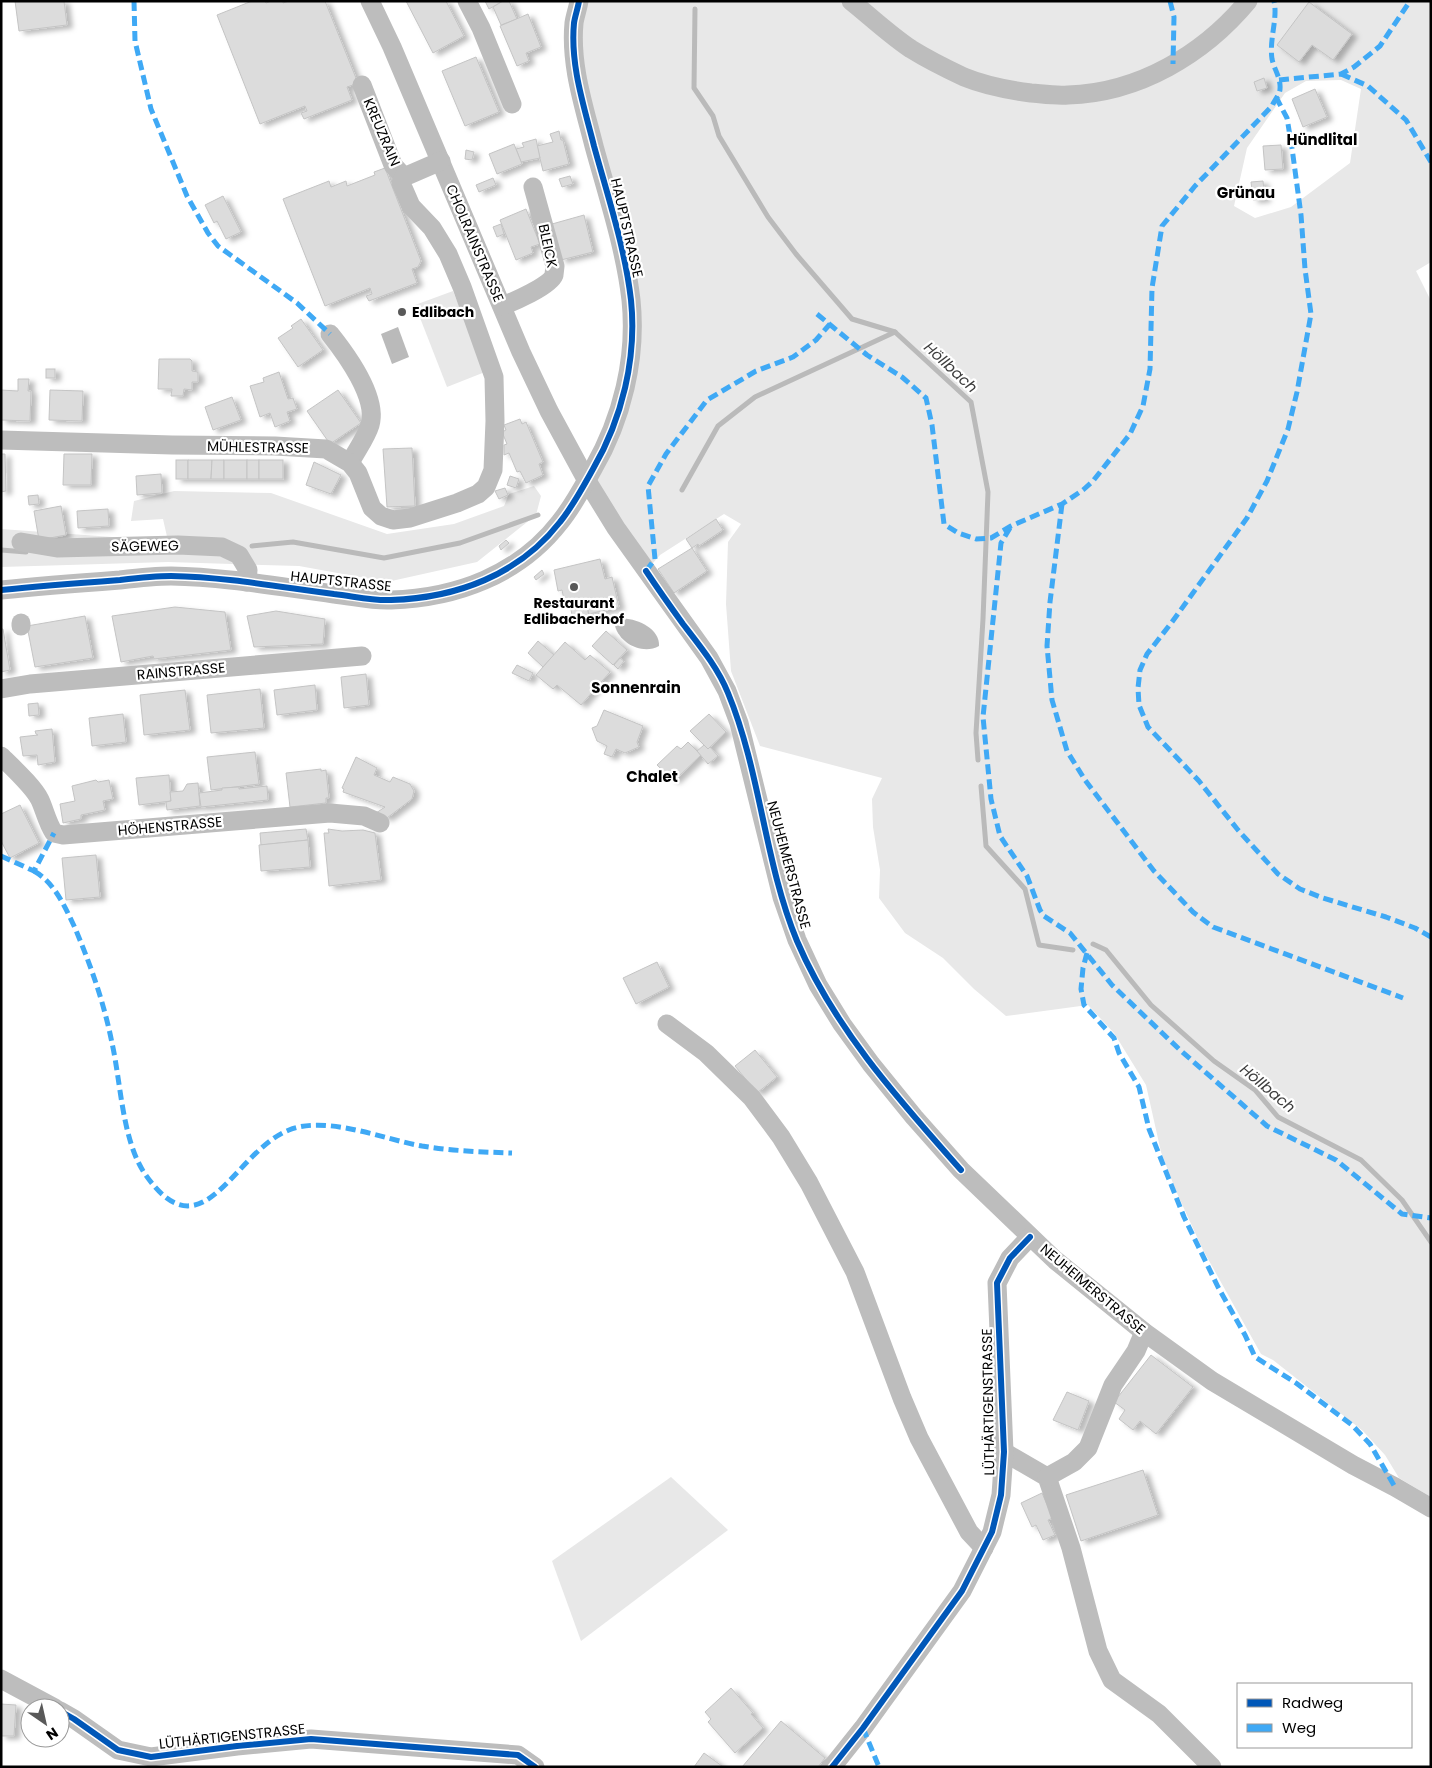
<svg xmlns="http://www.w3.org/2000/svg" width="1432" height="1768" viewBox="0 0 1432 1768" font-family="Poppins,sans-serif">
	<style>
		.green { fill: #e8e8e8; fill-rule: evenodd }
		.water { fill: #bababa }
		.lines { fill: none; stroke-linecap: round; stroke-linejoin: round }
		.stream { stroke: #bababa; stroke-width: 5 }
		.building { fill: #dcdcdc; stroke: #c4c4c4; filter: url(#shadow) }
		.minor { stroke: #bdbdbd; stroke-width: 19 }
		.quiet { stroke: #3fa9f5; stroke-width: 5; stroke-dasharray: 10 5; stroke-linecap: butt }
		.cycleway-casing { stroke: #fff; stroke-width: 9 }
		.cycleway { stroke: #0057b8; stroke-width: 6 }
		.poi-dot { fill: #595959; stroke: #fff; stroke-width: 2 }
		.labels { text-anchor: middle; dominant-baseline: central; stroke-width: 4.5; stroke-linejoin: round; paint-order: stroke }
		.street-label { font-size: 14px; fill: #000; stroke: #fff }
		.poi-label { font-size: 14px; font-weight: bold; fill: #000; stroke: #fff; text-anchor: start }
		.neighbourhood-label { font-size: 15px; font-weight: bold; fill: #000; stroke: #fff }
		.water-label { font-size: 15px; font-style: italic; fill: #3e3e3e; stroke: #fff }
	</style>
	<defs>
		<filter id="shadow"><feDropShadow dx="5.5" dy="3" stdDeviation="2.5" flood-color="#0004"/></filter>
	</defs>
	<rect width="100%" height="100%" fill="#fff"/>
	<!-- green -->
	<g class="green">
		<path d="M 579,1 L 1431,1 L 1431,262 L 1416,271 L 1431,301 L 1431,1497 L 1399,1478 L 1385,1455 L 1363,1431 L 1273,1360 L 1261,1354 L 1203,1250 L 1176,1191 L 1161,1152 L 1146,1085 L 1114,1033 L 1088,1005 L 1006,1016 L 974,989 L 943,958 L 905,933 L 879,898 L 880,870 L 873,827 L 872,799 L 882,778 L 760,746 L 731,671 L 726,604 L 728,542 L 741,524 L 724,514 L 660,555 L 646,571 L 587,481 L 602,454 L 633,322 L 580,93 ZM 1341,80 L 1361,89 L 1350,163 L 1291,207 L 1255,218 L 1234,206 L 1247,148 L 1285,93 L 1306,81 Z"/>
		<polygon points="453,291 485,372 447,387 415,305"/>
		<polygon points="534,486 541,496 536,515 477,562 387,582 299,566 168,562 1,567 1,529 168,541 163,519 131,521 134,501 174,491 271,493 387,534 454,524 504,506 509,494"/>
		<polygon points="671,1477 728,1530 581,1641 552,1561"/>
	</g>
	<!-- water -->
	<g class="water">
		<polygon points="398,327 409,357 392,364 381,334"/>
		<path d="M 620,619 C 635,617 660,628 659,646 C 643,655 620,644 615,626 Z"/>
	</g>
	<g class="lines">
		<!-- stream -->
		<g class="stream">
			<polyline points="695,9 694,88 713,116 719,136 768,217 796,254 852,319 895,332"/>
			<polyline points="682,490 718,426 755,397 895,332 971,402 988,492 983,619 976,733 978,760"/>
			<polyline points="252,546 293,542 384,558 460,543 538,515"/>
			<polyline points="1,550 26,552"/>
			<polyline points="981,786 986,846 1025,889 1039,945 1073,950"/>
			<polyline points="1093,944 1106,950 1151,1005 1214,1061 1255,1090 1278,1117 1361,1160 1402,1200 1431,1242"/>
		</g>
	</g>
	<!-- building -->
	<g class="building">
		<polygon points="15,1 64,1 67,25 19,31"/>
		<polygon points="252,1 265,1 266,3 271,1 283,1 283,3 289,1 325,1 356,78 353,85 347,87 352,100 304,119 301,113 307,111 305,106 260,124 217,15"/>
		<polygon points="406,1 446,1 464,36 433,53"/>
		<polygon points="485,1 503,1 489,9"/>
		<polygon points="503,1 509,1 517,19 501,25 493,7"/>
		<polygon points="1309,2 1352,34 1333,60 1312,45 1299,62 1277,45"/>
		<polygon points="528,14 541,47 526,53 529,61 517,66 500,26"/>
		<polygon points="476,57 499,112 465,126 442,71"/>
		<polygon points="1264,78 1267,88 1257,91 1254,82"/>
		<polygon points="1315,89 1327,117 1303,127 1292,99"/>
		<polygon points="559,131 561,140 563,140 569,164 543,171 537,146 553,142 550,134"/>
		<polygon points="536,139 540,158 521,162 516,149 524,147 522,143"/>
		<polygon points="514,144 522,164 497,174 489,154"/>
		<polygon points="1281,145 1283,169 1265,170 1263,146"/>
		<polygon points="466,150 474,152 472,160 465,159"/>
		<polygon points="385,168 421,261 418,267 412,269 417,283 369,301 366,296 372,294 370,288 325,306 283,199 329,181 331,187 346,181 347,186 375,175 374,172"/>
		<polygon points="570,176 573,184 562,187 559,179"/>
		<polygon points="493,178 496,185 479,192 476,185"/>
		<polygon points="1263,181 1265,199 1253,200 1251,182"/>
		<polygon points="223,196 241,232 226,239 217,221 214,223 205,205"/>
		<polygon points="526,209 540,244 531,247 533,253 516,260 500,220"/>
		<polygon points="584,215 593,252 561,260 552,224"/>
		<polygon points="501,224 504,234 497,237 493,227"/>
		<polygon points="301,319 323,350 298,367 278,338 293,328 291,326"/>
		<polygon points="159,359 190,359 192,361 192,371 198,372 198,382 192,382 192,390 184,389 183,396 171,396 172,389 158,389"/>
		<rect x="46" y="369" width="9" height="9"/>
		<polygon points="279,372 288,399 293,398 297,409 287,412 290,421 275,427 270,413 260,417 250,386 264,382 263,378"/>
		<polygon points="18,379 29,379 28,391 31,391 30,421 1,420 1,390 18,391"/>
		<polygon points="50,390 83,391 82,421 49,420"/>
		<polygon points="338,390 361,423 330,444 307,411"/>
		<polygon points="232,397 241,420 213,430 205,407"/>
		<polygon points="520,419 522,424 526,422 543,462 539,464 543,475 526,483 520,471 517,472 509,453 504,455 504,445 507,444 502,432 506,430 504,425"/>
		<polygon points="412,448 415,506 387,507 383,449"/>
		<polygon points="1,454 5,454 6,491 1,492"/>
		<polygon points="64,454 92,454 91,485 63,485"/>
		<rect x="176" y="460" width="12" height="19"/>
		<polygon points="188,460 212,460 211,479 188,479"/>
		<polygon points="212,460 224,460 224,479 211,479"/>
		<rect x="224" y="460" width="23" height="19"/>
		<rect x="247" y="460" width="12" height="19"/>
		<rect x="259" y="460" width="24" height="19"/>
		<polygon points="314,462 341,475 331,494 306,485"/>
		<polygon points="161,474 162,493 137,495 136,476"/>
		<polygon points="510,476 519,479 516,488 507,485"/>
		<polygon points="505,488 508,495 499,499 495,491"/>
		<polygon points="38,495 39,504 29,505 28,496"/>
		<polygon points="61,506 66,535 39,540 34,511"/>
		<polygon points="108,509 109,526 78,528 77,511"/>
		<polygon points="716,519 723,530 699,546 698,544 692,548 686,539"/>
		<polygon points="506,540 509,543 501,550 499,546"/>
		<polygon points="692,548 707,571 674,593 658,569"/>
		<polygon points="600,559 605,579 612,577 619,607 589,614 585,600 565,605 562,590 558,591 554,570"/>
		<polygon points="542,570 544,574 536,580 534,577"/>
		<polygon points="175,607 225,612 231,650 154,659 153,656 121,662 112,616"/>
		<polygon points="587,607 589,616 573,619 571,610"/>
		<polygon points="276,611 325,619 323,644 254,647 247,616"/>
		<polygon points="85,616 93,658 35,667 27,626"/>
		<polygon points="1,629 3,629 10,670 1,672"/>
		<polygon points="606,631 627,650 613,665 592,646"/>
		<polygon points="538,641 554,655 543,667 528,653"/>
		<polygon points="565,642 585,660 590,655 610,672 581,705 557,685 553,689 536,675"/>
		<polygon points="620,658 624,661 618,669 614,665"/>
		<polygon points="517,665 533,673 529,681 512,673"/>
		<polygon points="366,674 369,705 344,708 341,677"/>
		<polygon points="315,685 317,710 277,715 274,690"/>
		<polygon points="260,689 264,728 211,733 207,695"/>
		<polygon points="185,690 190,730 144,735 140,695"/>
		<polygon points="38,703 39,715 29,716 28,704"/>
		<polygon points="604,710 643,726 637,742 639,747 625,753 616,749 612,757 604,754 607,746 597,741 592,728 597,726"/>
		<polygon points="123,714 126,742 92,746 89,718"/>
		<polygon points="709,714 726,732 708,749 690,731"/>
		<polygon points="52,729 55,762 38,765 37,755 23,756 20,737 38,735 36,734 35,731"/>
		<polygon points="688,742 701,755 674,781 657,765 677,746 681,749"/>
		<polygon points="704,745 708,749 710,747 718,756 708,764 697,751"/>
		<polygon points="255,752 259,784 211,790 207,757"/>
		<polygon points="356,757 377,768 374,775 390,782 393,777 410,784 414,791 412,799 387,818 376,813 385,807 343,792 344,789 342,788"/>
		<polygon points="321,769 321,771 326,770 329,798 326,798 326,803 290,807 286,773"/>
		<polygon points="169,775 171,801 139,805 136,778"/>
		<polygon points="96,780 98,782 109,780 113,799 103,801 105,810 81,815 81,819 63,823 60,804 75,801 72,786"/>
		<polygon points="198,783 200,806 167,810 166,802 171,801 170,792 183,791 187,784"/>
		<polygon points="267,786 268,800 201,807 199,793 222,790 222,788 239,787 239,789"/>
		<polygon points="20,805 39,843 10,858 1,841 1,814"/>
		<polygon points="306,829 308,840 261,845 260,833"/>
		<polygon points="328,829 342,831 363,830 375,833 381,880 329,886 324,833 329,833"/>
		<polygon points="308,840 310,867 261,871 259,845"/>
		<polygon points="96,855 100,897 66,900 62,858"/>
		<polygon points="657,962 669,987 636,1004 623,978"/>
		<polygon points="755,1050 777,1077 757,1093 735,1066"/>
		<polygon points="1151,1355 1193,1387 1156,1434 1140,1421 1133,1430 1119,1419 1125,1410 1114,1402"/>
		<polygon points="1067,1392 1089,1401 1078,1430 1053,1420"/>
		<polygon points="1143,1470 1158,1515 1081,1541 1066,1495"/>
		<polygon points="1042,1493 1053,1518 1048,1520 1055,1535 1043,1540 1036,1525 1032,1527 1021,1503"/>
		<polygon points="731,1688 753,1713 751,1714 763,1728 735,1753 708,1722 711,1719 705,1712"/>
		<polygon points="1,1704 16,1705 14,1736 1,1736"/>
		<polygon points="781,1721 825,1758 818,1767 742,1767"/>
		<polygon points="704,1753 722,1766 721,1767 694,1767"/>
	</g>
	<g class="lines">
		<!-- minor -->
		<g class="minor">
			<polyline points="370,1 392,47 521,352 549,411 587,481 616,528 709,658 727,691 739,723 782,897 797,940 818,985 842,1024 871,1064 914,1117 961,1170 1055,1260 1144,1332 1212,1381 1353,1465 1395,1487 1431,1508"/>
			<polyline points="467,1 481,28 512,104"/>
			<path d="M 851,1 C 871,17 890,35 911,49 C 927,59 947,69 964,77 C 986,86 1008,90 1031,93 C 1043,94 1056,96 1068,95 C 1139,93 1204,54 1248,1"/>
			<polyline points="362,85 393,165 404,177"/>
			<path d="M 502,306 C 513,302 550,286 554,275 C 554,274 555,267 555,266 L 533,187"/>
			<path d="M 330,334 C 346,354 378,398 370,425 C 366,438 356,451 350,463"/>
			<polyline points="1,440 172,445 275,446 326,449 350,463 358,473 372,508 381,516 393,520 410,518 457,503 478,494 486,487 493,470 495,421 494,377 462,287 448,254 432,228 411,206 401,183 404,177 441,161"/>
			<polyline points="21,542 57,548 178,545 222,547 239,555 248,570 247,582"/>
			<path d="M 1,590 C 41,586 80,583 120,580 C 137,578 154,576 171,576 C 226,577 280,587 334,594 C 353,596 372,601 391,600 C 456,598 519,575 560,522 C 573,506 583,487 593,469 C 622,419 637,358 631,300 C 625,248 608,197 594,146 C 584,106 570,65 574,23 C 575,16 578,8 579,1"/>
			<polyline points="21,623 21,626"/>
			<polyline points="1,689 30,684 362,656"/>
			<path d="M 1,756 C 12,767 34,787 40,800 C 45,811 47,822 54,833 L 63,835 L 330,813 L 364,816 L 380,823"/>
			<polyline points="667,1024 706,1053 752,1098 781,1137 809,1183 855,1272 902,1398 919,1438 969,1532 984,1548"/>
			<polyline points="1004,1452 1047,1477 1071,1548 1098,1651 1112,1680 1159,1714 1212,1767"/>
			<polyline points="1047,1477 1074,1462 1088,1448 1113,1385 1136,1351 1144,1332"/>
			<polyline points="1,1679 55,1708"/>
			<polyline points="60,1711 74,1719 118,1750 151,1757 237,1746 311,1739 518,1755 535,1767"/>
			<polyline points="832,1767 863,1728 962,1591 992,1532 1001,1495 1004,1452 997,1283 1010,1258 1030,1237"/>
		</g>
		<!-- quiet -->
		<g class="quiet">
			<polyline points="134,1 135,41 151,109 187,196 208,233 218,246 297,303 330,334"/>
			<polyline points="1170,1 1174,17 1173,64"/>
			<polyline points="1341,74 1368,86 1406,120 1431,162"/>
			<polyline points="1279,80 1341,74 1354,67 1380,46 1410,1"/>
			<polyline points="1276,97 1287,118 1292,148 1301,215 1305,269 1311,314 1297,392 1288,429 1267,481 1247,518 1172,622 1147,654 1140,670 1138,688 1139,705 1148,727 1199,781 1238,830 1278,874 1300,889 1323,898 1386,917 1415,928 1431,937"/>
			<path d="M 817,314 L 867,355 L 902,377 L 926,398 L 932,425 L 944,524 L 958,533 L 976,539 L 991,538 L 1011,526 L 1062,504 L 1083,490 L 1093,481 L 1130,434 L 1143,406 L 1150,369 L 1152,288 L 1162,226 L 1195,186 L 1272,106 C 1274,101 1280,94 1280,89 C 1281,78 1274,69 1272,59 C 1269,39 1278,19 1274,1"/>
			<polyline points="1062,504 1050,602 1047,646 1052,700 1067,751 1085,780 1154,871 1193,912 1213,927 1403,998"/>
			<polyline points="1010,528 1001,543 983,717 991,799 1000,836 1027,876 1040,910 1044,916 1070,933 1112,985 1180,1050 1267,1126 1336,1160 1402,1214 1431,1218"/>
			<polyline points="646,571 655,559 648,486 666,454 707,400 756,371 793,357 816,340 830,324"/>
			<polyline points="1,856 34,871 54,833"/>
			<path d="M 34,871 C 55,883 65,907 75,928 C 91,966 104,1003 112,1043 C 121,1083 122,1140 145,1174 C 203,1258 233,1152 289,1130 C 327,1115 382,1139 422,1146 C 452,1151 482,1152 512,1153"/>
			<polyline points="1087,953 1083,968 1081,989 1084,1005 1114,1038 1119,1053 1139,1087 1149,1129 1184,1217 1218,1287 1245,1335 1255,1357 1296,1383 1352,1425 1370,1444 1395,1487"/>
			<polyline points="863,1728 879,1767"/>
		</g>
		<defs>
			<g id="cycleway">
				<path d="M 646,571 C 658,589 670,606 683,624 C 700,646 718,668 728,693 C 761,773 764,861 797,941 C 834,1028 899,1100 961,1170"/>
				<path d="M 1,590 C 41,586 80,583 120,580 C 137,578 154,576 171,576 C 226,577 280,587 334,594 C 353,596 372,601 391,600 C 456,598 519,575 560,522 C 573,506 583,487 593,469 C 622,419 637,358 631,300 C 625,248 608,197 594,146 C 584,106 570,65 574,23 C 575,16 578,8 579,1"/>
				<polyline points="60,1711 74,1719 118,1750 151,1757 237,1746 311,1739 518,1755 535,1767"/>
				<polyline points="832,1767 863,1728 962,1591 992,1532 1001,1495 1004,1452 997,1283 1010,1258 1030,1237"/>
			</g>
		</defs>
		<!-- cycleway casing -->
		<use href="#cycleway" class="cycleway-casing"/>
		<!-- cycleway -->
		<use href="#cycleway" class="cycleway"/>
	</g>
	<!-- markers -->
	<g class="poi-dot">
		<circle cx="402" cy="312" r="5"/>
		<circle cx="574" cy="587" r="5"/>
	</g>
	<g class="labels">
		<!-- street labels -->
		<g class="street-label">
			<text transform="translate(382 132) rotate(67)">KREUZRAIN</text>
			<text transform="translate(627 228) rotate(77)">HAUPTSTRASSE</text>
			<text transform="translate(475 243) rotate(67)">CHOLRAINSTRASSE</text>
			<text transform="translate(548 246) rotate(78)">BLEICK</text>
			<text transform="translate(258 447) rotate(1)">MÜHLESTRASSE</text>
			<text transform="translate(145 546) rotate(-1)">SÄGEWEG</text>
			<text transform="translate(341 581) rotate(6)">HAUPTSTRASSE</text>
			<text transform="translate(181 671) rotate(-5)">RAINSTRASSE</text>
			<text transform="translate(170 826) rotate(-5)">HÖHENSTRASSE</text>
			<text transform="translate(789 865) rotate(75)">NEUHEIMERSTRASSE</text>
			<text transform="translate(1093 1289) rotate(40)">NEUHEIMERSTRASSE</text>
			<text transform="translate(988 1402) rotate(-91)">LÜTHÄRTIGENSTRASSE</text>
			<text transform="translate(232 1736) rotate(-6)">LÜTHÄRTIGENSTRASSE</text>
		</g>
		<!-- poi labels -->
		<g class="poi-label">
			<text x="412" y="312">Edlibach</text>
			<text x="574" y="603" text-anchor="middle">Restaurant<tspan x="574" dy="16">Edlibacherhof</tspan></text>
		</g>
		<!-- neighbourhood labels -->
		<g class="neighbourhood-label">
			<text x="1322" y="139">Hündlital</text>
			<text x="1246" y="192">Grünau</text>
			<text x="636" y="687">Sonnenrain</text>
			<text x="652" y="776">Chalet</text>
		</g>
		<!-- water labels -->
		<g class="water-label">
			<text transform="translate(951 367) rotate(43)">Höllbach</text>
			<text transform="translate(1268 1088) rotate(40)">Höllbach</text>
		</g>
	</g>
	<!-- border -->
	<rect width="1432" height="1768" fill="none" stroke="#000000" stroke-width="5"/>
	<!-- legend -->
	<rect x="1237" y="1683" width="175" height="65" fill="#ffffff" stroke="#999999"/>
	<rect x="1247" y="1699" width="25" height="8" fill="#0057b8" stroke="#999999"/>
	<text x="1282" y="1708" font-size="15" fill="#000000">Radweg</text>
	<rect x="1247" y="1724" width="25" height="8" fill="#3fa9f5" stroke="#999999"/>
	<text x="1282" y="1733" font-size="15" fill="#000000">Weg</text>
	<!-- north arrow -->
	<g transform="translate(45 1723) rotate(146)"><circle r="24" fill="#ffffff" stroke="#999999"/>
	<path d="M0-4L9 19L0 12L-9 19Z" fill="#595959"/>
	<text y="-8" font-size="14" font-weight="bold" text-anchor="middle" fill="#000000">N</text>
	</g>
</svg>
